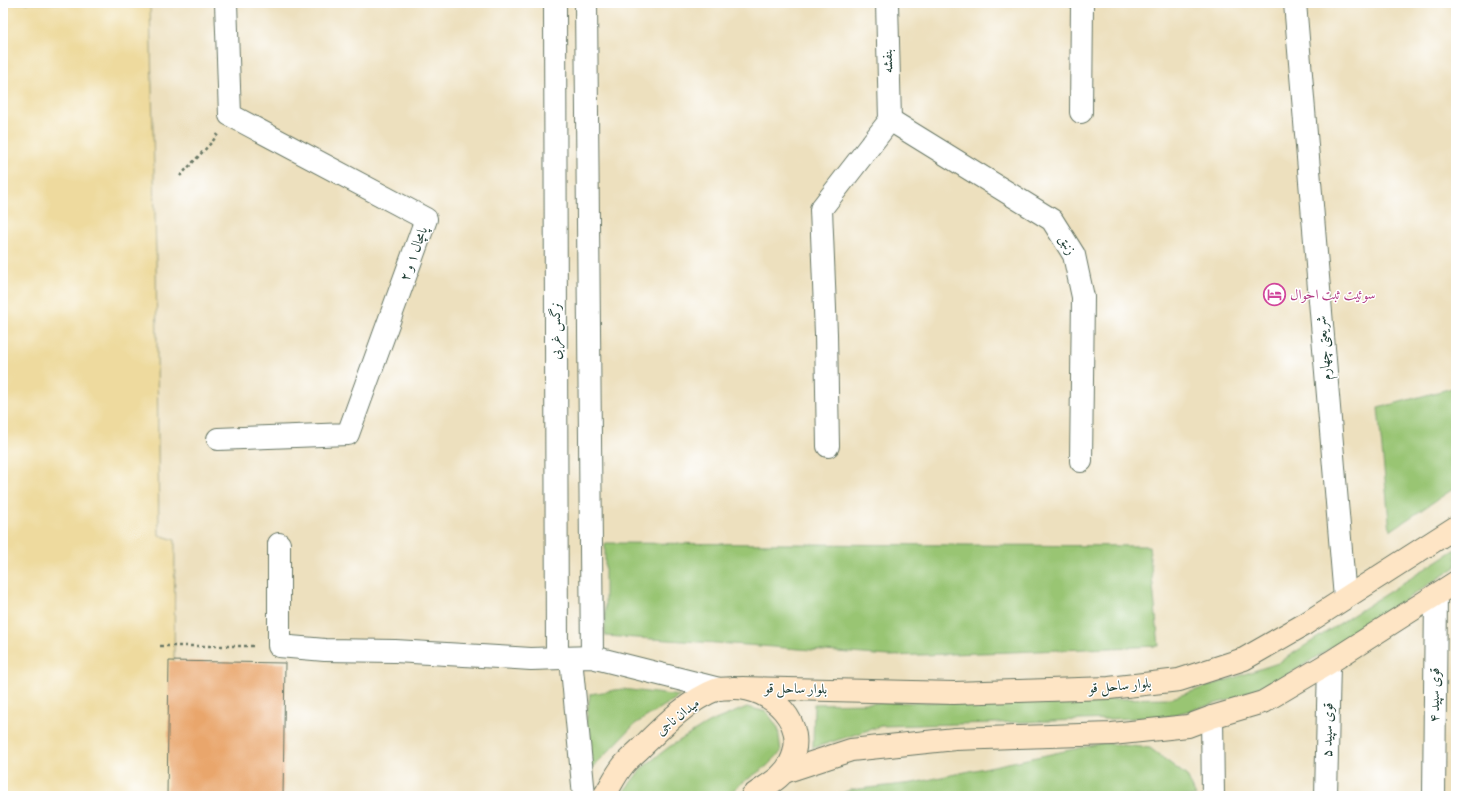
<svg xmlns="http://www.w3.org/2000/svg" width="1459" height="799" viewBox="0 0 1459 799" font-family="'Libre Bodoni',Amiri,serif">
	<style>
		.green { fill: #99c573; stroke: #5c8154 }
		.sand { fill: #eeda9e; stroke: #868c69 }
		.building { fill: #e9a66c }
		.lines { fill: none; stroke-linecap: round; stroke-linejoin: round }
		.minor-casing { stroke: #677664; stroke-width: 24 }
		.secondary-casing { stroke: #677664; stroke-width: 24 }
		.path { stroke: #677664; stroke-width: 2.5; stroke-dasharray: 3 3; stroke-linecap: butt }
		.minor { stroke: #fff; stroke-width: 22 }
		.secondary { stroke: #fee5c5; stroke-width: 22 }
		.labels { text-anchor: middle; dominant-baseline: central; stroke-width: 3; stroke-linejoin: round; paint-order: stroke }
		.street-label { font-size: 14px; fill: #1f3d34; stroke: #fff }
		.hotel-label { font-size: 14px; fill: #b23c85; stroke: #fff; text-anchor: start }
	</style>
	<rect width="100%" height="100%" fill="#fff"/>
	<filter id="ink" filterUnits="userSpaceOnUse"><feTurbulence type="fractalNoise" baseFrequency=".025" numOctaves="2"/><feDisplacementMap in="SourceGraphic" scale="8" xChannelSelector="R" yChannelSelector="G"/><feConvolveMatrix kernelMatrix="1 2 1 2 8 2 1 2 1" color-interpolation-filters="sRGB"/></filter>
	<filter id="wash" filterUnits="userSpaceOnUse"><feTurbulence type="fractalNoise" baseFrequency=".012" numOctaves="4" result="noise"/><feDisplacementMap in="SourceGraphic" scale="16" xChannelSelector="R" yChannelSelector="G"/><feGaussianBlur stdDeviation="0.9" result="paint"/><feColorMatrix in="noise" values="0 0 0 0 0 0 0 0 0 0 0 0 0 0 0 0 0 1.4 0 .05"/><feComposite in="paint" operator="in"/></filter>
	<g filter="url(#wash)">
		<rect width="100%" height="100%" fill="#ede0be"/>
		<!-- green -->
		<g class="green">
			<polygon points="1456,387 1456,487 1390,531 1378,408"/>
			<polygon points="605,543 1149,546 1159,646 1011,652 889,656 747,645 605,636"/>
			<polygon points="1456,549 1456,567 1293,672 1233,699 1165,717 995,723 881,726 813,748 814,704 1172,698 1278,663"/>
			<path d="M 622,689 L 680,696 L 635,724 L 602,758 L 588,771 C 583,746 586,719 590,694 Z"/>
			<polygon points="747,707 767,712 778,728 781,752 767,766 742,783 726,796 620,796 642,768 669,747 708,723"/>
			<polygon points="1103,743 1150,748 1187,776 1196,796 835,796 850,790 913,783"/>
		</g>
		<!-- sand -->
		<polygon class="sand" points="3,3 150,3 156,257 159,535 175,540 173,796 3,796"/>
		<g id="blocks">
			<!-- building -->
			<polygon class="building" points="169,661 285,663 283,796 167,796"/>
		</g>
	</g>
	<g filter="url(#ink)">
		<use href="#blocks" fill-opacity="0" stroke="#677664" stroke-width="1"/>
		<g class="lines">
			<defs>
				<g id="minor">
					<polyline points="555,3 557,658"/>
					<polyline points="586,3 592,657"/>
					<polyline points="887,3 890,120"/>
					<polyline points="1295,3 1345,598"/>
					<polyline points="1081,112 1082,3"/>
					<polyline points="890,120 1052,220 1074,255 1083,297 1081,461"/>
					<polyline points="218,439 348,434 426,219 230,115 226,3"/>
					<polyline points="828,446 826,334 821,209 890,120"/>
					<polyline points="279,544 279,646 325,650 395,651 531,659 592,657 719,689"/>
					<polyline points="571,658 584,796"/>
					<polyline points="1212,717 1213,796"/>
					<polyline points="1326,796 1329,663"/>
					<polyline points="1434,796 1436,595"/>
				</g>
				<g id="secondary">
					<polyline points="742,688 954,693 1109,688 1179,680 1244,659 1305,624 1456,527"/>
					<polyline points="784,772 851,750 955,739 1112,734 1188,726 1212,717 1263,702 1329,663 1456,582"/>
					<path d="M 604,796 C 610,787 615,776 622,767 C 627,760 635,754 641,748 C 663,726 688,700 718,689 C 723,688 729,689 733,688 C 771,687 810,724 790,763 C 783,778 765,786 752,796"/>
				</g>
			</defs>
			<!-- minor casing -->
			<use href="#minor" class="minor-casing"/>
			<!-- secondary casing -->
			<use href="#secondary" class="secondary-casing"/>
			<!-- path -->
			<g class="path">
				<polyline points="180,176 212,142 218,134"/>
				<polyline points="160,646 256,646"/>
			</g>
			<!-- minor -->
			<use href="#minor" class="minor"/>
			<!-- secondary -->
			<use href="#secondary" class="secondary"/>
		</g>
	</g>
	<!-- icons -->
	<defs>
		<symbol id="hotel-ring" viewBox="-11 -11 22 22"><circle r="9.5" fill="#fff" stroke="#d1479c" stroke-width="1.5"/><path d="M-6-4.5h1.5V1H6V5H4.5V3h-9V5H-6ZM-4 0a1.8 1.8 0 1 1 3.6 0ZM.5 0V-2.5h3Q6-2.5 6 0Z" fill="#d1479c"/></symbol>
	</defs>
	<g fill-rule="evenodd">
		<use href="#hotel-ring" x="1262" y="282" width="25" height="25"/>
	</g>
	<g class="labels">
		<!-- street labels -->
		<g class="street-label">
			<text transform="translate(888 61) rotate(-92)">بنفشه</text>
			<text transform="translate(1067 245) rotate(60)">زنبق</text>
			<text transform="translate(414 254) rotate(-70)">پامچال ۱ و ۲</text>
			<text transform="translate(556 331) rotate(-90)">نرگس غربی</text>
			<text transform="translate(1324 348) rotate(-95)">شریعتی چهارم</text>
			<text transform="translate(1120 686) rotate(-5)">بلوار ساحل قو</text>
			<text transform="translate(796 689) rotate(1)">بلوار ساحل قو</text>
			<text transform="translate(1435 695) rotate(-90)">قوی سپید ۴</text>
			<text transform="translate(678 717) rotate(-38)">میدان ناجی</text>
			<text transform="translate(1328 730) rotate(-89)">قوی سپید ۵</text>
		</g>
		<!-- hotel labels -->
		<g class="hotel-label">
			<text x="1290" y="295">سوئیت ثبت احوال</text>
		</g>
	</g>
	<!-- margin -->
	<rect width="1459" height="799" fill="none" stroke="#fff" stroke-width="16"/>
</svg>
